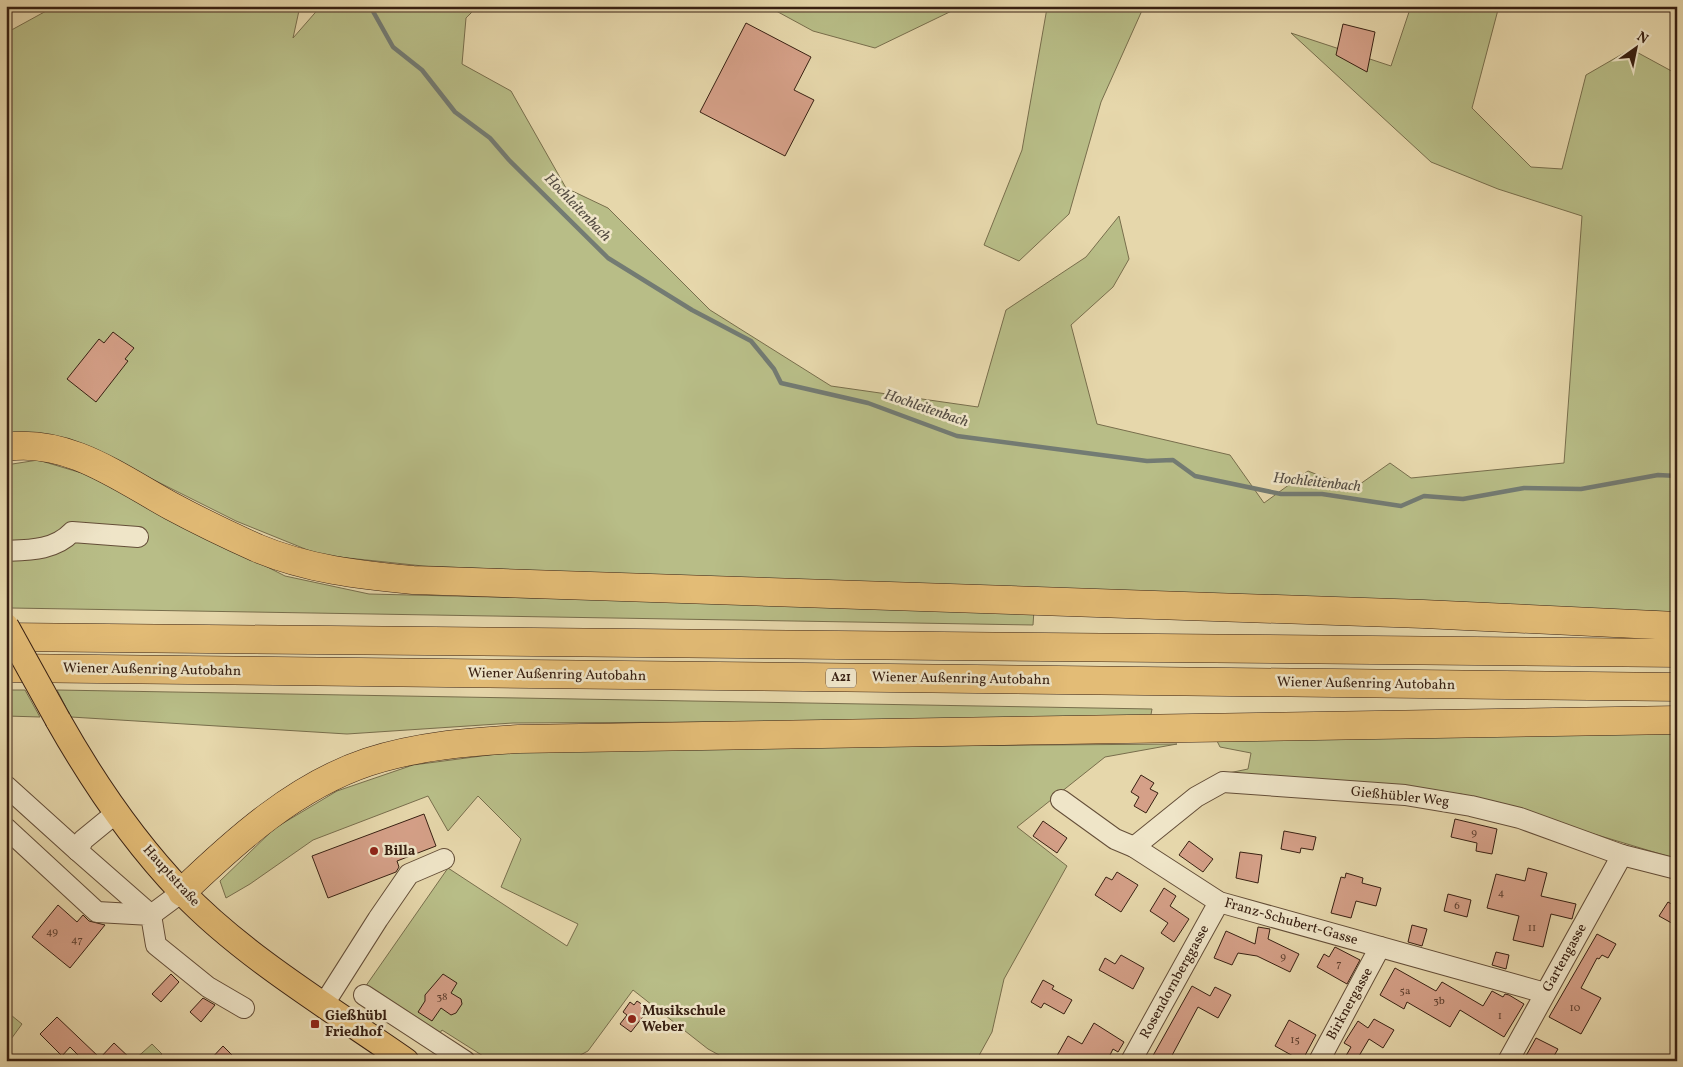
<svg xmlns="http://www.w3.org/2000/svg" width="1683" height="1067" viewBox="0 0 1683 1067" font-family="Vollkorn,serif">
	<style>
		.green { fill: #b8bd87; stroke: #786e4c }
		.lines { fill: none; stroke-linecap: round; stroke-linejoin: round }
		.stream { stroke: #737b73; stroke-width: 4.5 }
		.building { fill: #d5a088; stroke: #382012 }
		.minor-casing { stroke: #644e38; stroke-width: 22 }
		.major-casing { stroke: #382012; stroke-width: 27 }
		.highway-casing { stroke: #382012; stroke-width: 29 }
		.minor { stroke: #efe5c8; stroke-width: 20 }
		.major { stroke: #e3bc76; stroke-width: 25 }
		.highway { stroke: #e3bc76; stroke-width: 28 }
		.major-bridge-casing { stroke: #382012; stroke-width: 27; stroke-linecap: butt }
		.major-bridge { stroke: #e3bc76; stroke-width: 25 }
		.poi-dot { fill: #8f2418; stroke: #efe5c8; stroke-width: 2 }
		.labels { text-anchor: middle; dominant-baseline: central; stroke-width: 5; stroke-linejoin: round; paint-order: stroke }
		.number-label { font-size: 11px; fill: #5f4030 }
		.shield { fill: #efe5c8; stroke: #6f5b49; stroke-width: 1 }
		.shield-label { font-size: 12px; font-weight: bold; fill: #382012 }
		.street-label { font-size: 14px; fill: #382012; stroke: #efe5c8 }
		.poi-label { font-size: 14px; font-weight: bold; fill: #382012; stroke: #efe5c8; text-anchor: start }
		.water-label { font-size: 15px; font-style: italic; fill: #554d43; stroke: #efe5c8 }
	</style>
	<rect width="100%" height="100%" fill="#e6d7ab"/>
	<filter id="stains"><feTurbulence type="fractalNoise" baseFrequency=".004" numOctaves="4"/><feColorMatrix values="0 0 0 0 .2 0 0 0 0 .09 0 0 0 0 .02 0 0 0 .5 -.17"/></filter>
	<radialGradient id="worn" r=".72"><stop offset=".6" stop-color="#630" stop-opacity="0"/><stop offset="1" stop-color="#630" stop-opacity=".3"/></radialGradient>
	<!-- green -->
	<g class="green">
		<polygon points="51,6 266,6 266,9 273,6 300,6 293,38 321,6 478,6 466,18 462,64 511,91 566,188 608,208 710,310 831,386 978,407 1006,310 1086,257 1119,216 1129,259 1113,287 1071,325 1097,424 1230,455 1264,503 1308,471 1353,489 1390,463 1411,478 1564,463 1582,216 1498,189 1431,162 1291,33 1391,66 1411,6 1499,6 1472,108 1531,167 1562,169 1586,75 1631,49 1677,74 1677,612 978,589 423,566 320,555 236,521 100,453 6,438 6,33 48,10"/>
		<polygon points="767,6 962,6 875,48 813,31"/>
		<polygon points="1045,6 1144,6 1101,102 1069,214 1019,261 984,245 1022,150 1047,8"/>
		<polygon points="38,460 85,474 285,576 369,594 1034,610 1033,625 11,608 6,599 6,465"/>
		<polygon points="6,690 25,690 40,717 6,716"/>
		<polygon points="57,690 1152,709 1150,720 513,723 347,734 71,717"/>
		<polygon points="1677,729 1677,859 1461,794 1214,776 1248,769 1251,753 1220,747 1216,739"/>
		<polygon points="1177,744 1105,757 1017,827 1067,866 1004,979 992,1032 976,1061 730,1061 708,1049 633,990 588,1051 569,1061 491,1061 442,1030 437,1037 363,990 448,868 567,946 578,924 501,887 521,839 478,796 448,831 428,796 313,840 250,884 226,898 220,881 275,828 337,791 413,765 535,749"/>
		<polygon points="6,1011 22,1024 6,1046"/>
		<polygon points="152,1044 162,1054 154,1061 133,1061"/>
	</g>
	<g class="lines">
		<!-- stream -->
		<polyline class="stream" points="370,6 393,47 422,70 455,112 490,138 509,160 608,258 692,310 751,341 774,369 781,383 868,403 957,436 1147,461 1173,460 1195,476 1281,494 1322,494 1401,506 1424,496 1463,499 1524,488 1581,489 1658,475 1677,476"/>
	</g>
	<!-- building -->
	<g class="building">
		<polygon points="746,23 811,57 794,90 814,100 785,156 700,112"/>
		<polygon points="1343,24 1375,32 1367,72 1336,55"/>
		<polygon points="113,332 134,348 125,359 128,361 96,402 67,379 99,339 104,343"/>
		<polygon points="1141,775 1154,783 1150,789 1158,793 1146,813 1134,806 1139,797 1131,792"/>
		<polygon points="424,814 436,846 397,861 399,867 396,872 328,898 312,856"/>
		<polygon points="1455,819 1497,829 1492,854 1476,851 1477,843 1451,837"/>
		<polygon points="1043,821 1067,838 1057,853 1033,836"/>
		<polygon points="1284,831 1316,837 1313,850 1301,848 1300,853 1281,849"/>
		<polygon points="1189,841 1213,859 1203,872 1179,855"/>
		<polygon points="1240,852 1262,855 1258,883 1236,878"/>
		<polygon points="1528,868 1547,873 1541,896 1576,904 1572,919 1551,914 1543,947 1513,940 1519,916 1487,908 1496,874 1525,881"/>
		<polygon points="1117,872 1138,885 1121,912 1095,895 1106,877 1112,880"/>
		<polygon points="1346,873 1363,878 1362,883 1381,888 1376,906 1356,901 1351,918 1331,913 1341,877 1345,878"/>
		<polygon points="1164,888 1176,896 1170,906 1189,919 1174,942 1161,933 1168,923 1150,911"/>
		<polygon points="1448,894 1471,900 1467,917 1444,911"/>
		<polygon points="1668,902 1677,907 1677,926 1659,916"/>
		<polygon points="58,905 77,922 83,915 89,921 105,925 70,968 32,937"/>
		<polygon points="1412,925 1427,929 1422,946 1408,942"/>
		<polygon points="1258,927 1270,929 1268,939 1299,954 1290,972 1257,956 1238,953 1232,965 1214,958 1226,931 1255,944"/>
		<polygon points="1597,934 1616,944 1608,958 1602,955 1599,959 1597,958 1581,988 1601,998 1581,1034 1549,1017"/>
		<polygon points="1335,947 1360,960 1347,984 1317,967 1324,954 1329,957"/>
		<polygon points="1496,952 1509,955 1506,969 1492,965"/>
		<polygon points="1121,955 1144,968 1133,989 1099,970 1105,958 1115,964"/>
		<polygon points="1395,968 1436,991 1442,982 1483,1006 1492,991 1503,997 1505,994 1509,995 1524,1004 1504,1037 1460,1010 1450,1027 1407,1002 1404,1009 1380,995"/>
		<polygon points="171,974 179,982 161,1002 152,994"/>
		<polygon points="443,974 457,983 451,993 461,999 462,1004 456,1013 451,1015 441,1008 432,1021 418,1012 425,1001 425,995"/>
		<polygon points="1043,980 1054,986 1052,989 1072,1000 1064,1014 1044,1003 1041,1008 1031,1002"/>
		<polygon points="1192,986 1210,996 1215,987 1231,995 1218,1018 1198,1007 1169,1061 1150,1061"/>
		<polygon points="203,998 215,1005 201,1022 190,1012"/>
		<polygon points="637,1001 649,1009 631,1032 620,1024 627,1015 623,1012 630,1002 634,1005"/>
		<polygon points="57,1017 100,1058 114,1043 133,1061 84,1061 70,1047 62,1056 40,1034"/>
		<polygon points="1374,1019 1394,1030 1383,1048 1369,1039 1356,1061 1343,1061 1351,1047 1344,1043 1358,1021 1368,1028"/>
		<polygon points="1289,1020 1316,1035 1302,1061 1275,1046"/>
		<polygon points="1094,1023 1124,1042 1118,1052 1113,1049 1107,1061 1054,1061 1068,1036 1082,1044"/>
		<polygon points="1536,1038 1558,1049 1551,1061 1523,1061"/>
		<polygon points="223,1046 238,1061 209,1061"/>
	</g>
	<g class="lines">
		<defs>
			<g id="minor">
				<path d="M 6,551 C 30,550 55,550 72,532 L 138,537"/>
				<polyline points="6,786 78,851"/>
				<polyline points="1061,800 1115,839 1134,847 1219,902 1545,993"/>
				<polyline points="116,813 83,840 78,851 151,915 182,892"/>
				<polyline points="6,828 97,912 151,915 156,945 208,987 244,1008"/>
				<polyline points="1134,847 1196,797 1223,782 1405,795 1471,806 1520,818 1622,855 1677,869"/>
				<polyline points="364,995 465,1061"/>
				<polyline points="324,1004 378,919 409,874 444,859"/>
				<polyline points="1131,1061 1219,902"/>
				<polyline points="1319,1061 1380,947"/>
				<polyline points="1508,1061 1622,855"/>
			</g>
			<path id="major" d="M 58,720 C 93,782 133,841 182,892 C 243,956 333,1010 406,1061"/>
			<g id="highway">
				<path d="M 6,447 C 68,438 120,478 171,506 C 199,521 228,535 257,548 C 307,569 359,575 413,580 L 1423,614 L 1677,626"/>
				<polyline points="6,637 1677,653"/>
				<polyline points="6,668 1677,687"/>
				<path d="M 182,892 C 236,840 296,786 368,762 C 417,746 468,742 519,739 L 1677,720"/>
			</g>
		</defs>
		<!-- minor casing -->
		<use href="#minor" class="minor-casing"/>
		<!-- major casing -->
		<use href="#major" class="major-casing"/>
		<!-- highway casing -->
		<use href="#highway" class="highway-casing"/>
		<!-- minor -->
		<use href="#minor" class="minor"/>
		<!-- major -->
		<use href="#major" class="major"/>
		<!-- highway -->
		<use href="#highway" class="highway"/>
		<defs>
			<polyline id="major-bridge" points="6,626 58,720"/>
		</defs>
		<!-- major-bridge casing -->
		<use href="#major-bridge" class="major-bridge-casing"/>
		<!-- major-bridge -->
		<use href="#major-bridge" class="major-bridge"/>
	</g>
	<!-- markers -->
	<g class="poi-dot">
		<circle cx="374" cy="851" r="5"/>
		<circle cx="632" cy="1019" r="5"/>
		<rect x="310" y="1019" width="10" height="10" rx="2.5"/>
	</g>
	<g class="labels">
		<!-- number labels -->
		<g class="number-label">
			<text x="1474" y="833">9</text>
			<text x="1501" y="893">4</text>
			<text x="1457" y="906">6</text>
			<text x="1532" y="928">11</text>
			<text x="52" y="932">49</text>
			<text x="77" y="940">47</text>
			<text x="1283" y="957">9</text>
			<text x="1339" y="964">7</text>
			<text x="1405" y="991">5a</text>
			<text x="442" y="997">38</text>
			<text x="1439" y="1001">3b</text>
			<text x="1575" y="1008">10</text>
			<text x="1500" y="1016">1</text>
			<text x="1295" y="1040">15</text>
		</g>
		<!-- shield labels -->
		<rect class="shield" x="826" y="668.5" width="30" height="19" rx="4"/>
		<g class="shield-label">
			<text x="841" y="678">A21</text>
		</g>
		<!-- street labels -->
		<g class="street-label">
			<text transform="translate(152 670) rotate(1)">Wiener Außenring Autobahn</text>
			<text transform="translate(557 675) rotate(1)">Wiener Außenring Autobahn</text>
			<text transform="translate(961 679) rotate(1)">Wiener Außenring Autobahn</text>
			<text transform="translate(1366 684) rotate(1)">Wiener Außenring Autobahn</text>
			<text transform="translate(1400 797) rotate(6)">Gießhübler Weg</text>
			<text transform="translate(171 876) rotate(48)">Hauptstraße</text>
			<text transform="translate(1291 922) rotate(16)">Franz-Schubert-Gasse</text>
			<text transform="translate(1565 958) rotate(-61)">Gartengasse</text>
			<text transform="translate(1175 982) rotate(-61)">Rosendornberggasse</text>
			<text transform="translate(1350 1004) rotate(-61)">Birknergasse</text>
		</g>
		<!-- poi labels -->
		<g class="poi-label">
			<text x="384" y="851">Billa</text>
			<text x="642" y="1011">Musikschule<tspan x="642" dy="16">Weber</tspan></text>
			<text x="325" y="1016">Gießhübl<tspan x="325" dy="16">Friedhof</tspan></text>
		</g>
		<!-- water labels -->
		<g class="water-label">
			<text transform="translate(577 208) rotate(46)">Hochleitenbach</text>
			<text transform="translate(926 409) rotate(19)">Hochleitenbach</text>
			<text transform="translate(1317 483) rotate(6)">Hochleitenbach</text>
		</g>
	</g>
	<!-- margin -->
	<rect width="1683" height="1067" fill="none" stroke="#e6d7ab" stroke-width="25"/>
	<rect x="8" y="8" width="1668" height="1052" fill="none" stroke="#382012" stroke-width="2.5"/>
	<rect x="12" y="12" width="1658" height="1042" fill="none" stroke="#382012"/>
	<!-- north arrow -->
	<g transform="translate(1636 48) rotate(33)" stroke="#efe5c8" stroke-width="4" paint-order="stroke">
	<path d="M0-4L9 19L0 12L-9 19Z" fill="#382012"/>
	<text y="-8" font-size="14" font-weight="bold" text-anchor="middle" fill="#382012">N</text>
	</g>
	<rect width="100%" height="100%" filter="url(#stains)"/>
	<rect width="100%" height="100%" fill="url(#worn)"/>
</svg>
